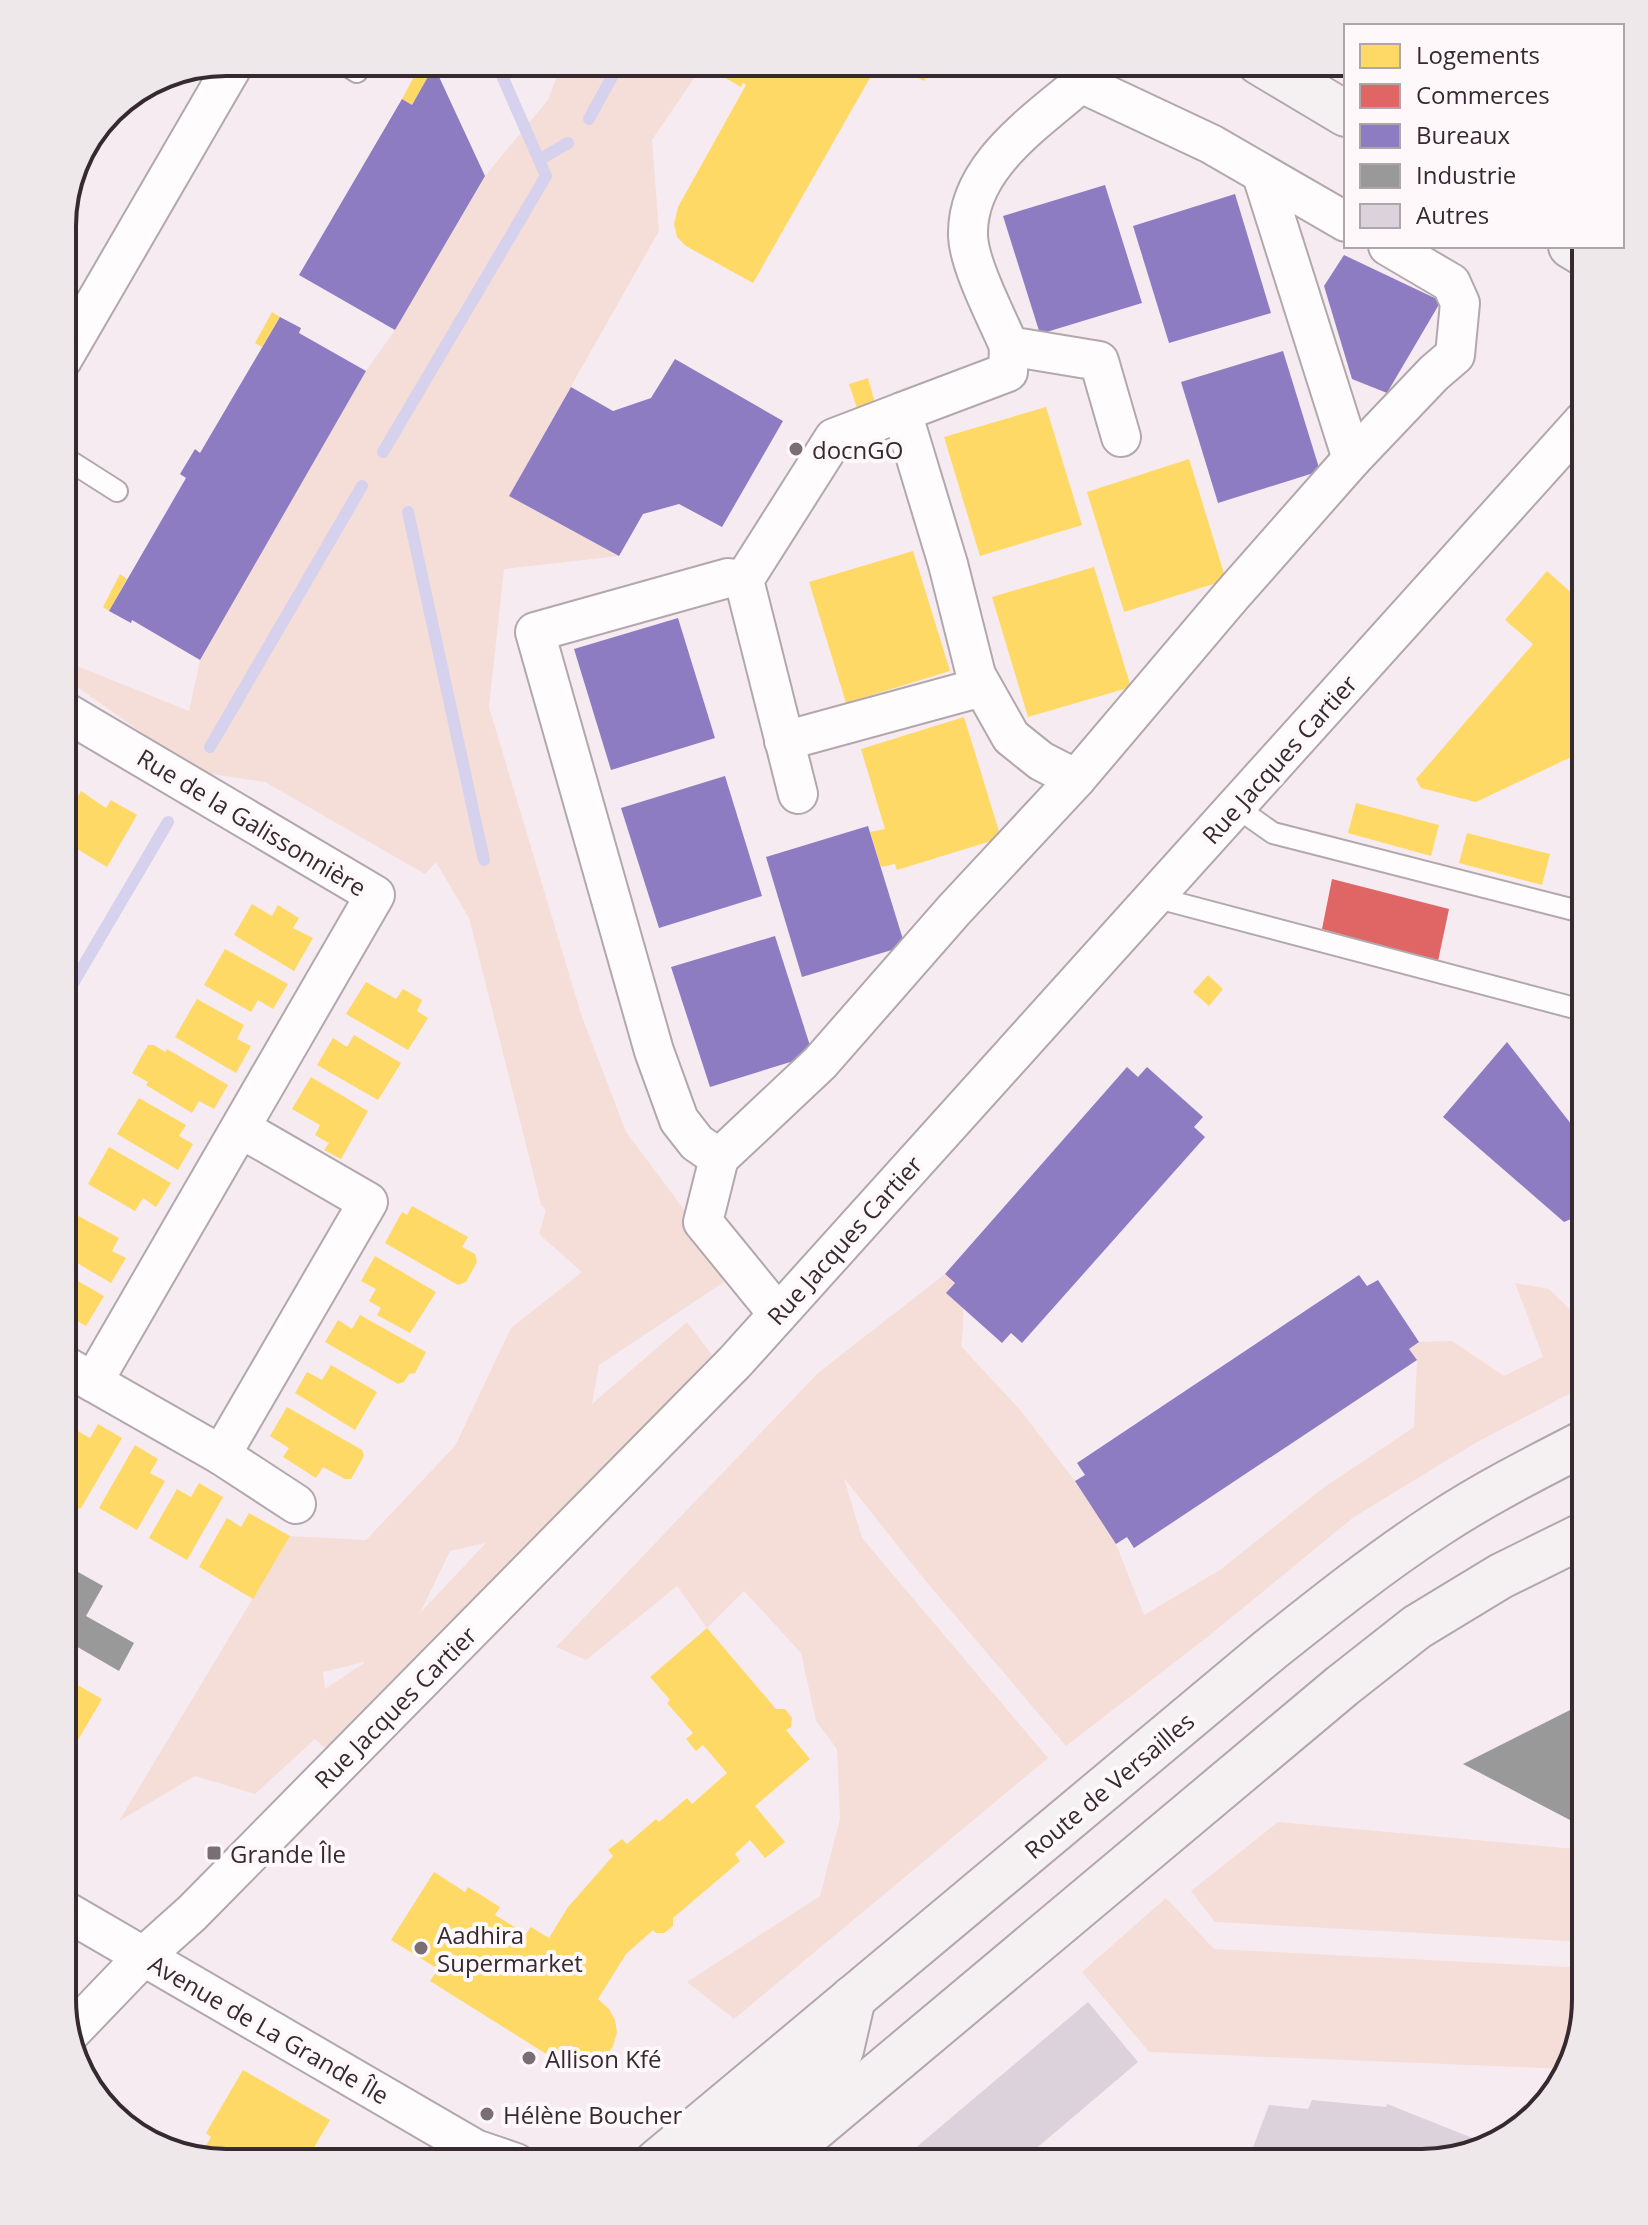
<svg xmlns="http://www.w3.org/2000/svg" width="1648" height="2225" viewBox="0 0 1648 2225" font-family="'Open Sans',sans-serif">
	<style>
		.green { fill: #f5ded7; fill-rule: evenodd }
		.homes { fill: #ffd966 }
		.shops { fill: #e06666 }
		.offices { fill: #8e7cc3 }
		.industry { fill: #999 }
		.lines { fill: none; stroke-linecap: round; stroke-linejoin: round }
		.stream { stroke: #d6d1ed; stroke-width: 12 }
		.building { fill: #dcd2db }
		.lane-casing { stroke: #b2a7ad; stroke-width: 24 }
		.street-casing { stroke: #b2a7ad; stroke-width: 42 }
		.secondary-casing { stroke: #b2a7ad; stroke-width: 48 }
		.lane { stroke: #fefcfd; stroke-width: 20 }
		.street { stroke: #fefcfd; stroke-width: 38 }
		.secondary { stroke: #f5f1f2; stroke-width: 44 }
		.poi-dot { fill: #796e74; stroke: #fff8fb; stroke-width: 3 }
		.labels { text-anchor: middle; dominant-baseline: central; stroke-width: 8; stroke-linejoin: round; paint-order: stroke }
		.poi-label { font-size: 24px; fill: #362a30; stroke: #fff8fb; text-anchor: start }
		.street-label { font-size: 24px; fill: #362a30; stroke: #fff8fb }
		.rim { fill: none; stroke: #362a30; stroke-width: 4 }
	</style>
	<rect width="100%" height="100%" fill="#f6ebf1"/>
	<!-- green -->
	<g class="green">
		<path d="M 562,62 L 705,62 L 652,140 L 659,231 L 509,496 L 619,556 L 504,569 L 489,707 L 581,1014 L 626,1132 L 689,1216 L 724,1282 L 599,1365 L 592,1404 L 687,1322 L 712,1355 L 330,1753 L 315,1739 L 255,1794 L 195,1776 L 119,1821 L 290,1536 L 366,1540 L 455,1446 L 511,1328 L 582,1272 L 539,1234 L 546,1210 L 541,1205 L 469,918 L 436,862 L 425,874 L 265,782 L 197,772 L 62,676 L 62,660 L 189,711 L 200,660 L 366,371 L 395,330 L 485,176 L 548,100 ZM 485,1543 L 485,1544 L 420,1613 L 450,1551 ZM 364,1662 L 364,1663 L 325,1689 L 323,1672 Z"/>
		<path d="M 945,1274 C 968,1294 964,1318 961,1346 L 1020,1410 L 1075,1481 L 1116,1544 L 1144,1615 L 1220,1570 L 1323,1488 L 1414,1427 L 1417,1360 L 1409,1349 L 1419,1342 L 1452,1341 L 1504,1376 L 1543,1357 L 1515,1283 L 1549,1289 L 1586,1325 L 1586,1385 L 1477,1442 L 1354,1517 L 1210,1635 L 1066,1746 L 924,1579 L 844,1478 L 862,1538 L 1048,1758 L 734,2019 L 687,1982 L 820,1896 L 840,1819 L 837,1749 L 816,1721 L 801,1653 L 744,1591 L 707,1628 L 677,1586 L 586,1660 L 556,1647 L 818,1373 Z"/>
		<polygon points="1278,1822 1586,1850 1586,1942 1215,1922 1191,1891"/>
		<polygon points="1166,1898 1214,1949 1586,1968 1586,2000 1567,2069 1149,2052 1082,1972"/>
	</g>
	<!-- homes -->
	<g class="homes">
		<polygon points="422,62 432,62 434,66 412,105 402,99"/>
		<polygon points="715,62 879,62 753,283 686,246 677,237 674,224 678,207 746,85 743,83 741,87 727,79"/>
		<polygon points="889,62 935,62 924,81"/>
		<polygon points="272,312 280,317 262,347 255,343"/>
		<polygon points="868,378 875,403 857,408 849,384"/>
		<polygon points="1046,407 1082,525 980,556 944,437"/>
		<polygon points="1189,459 1226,580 1124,612 1087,492"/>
		<polygon points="913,551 950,671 846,703 809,582"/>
		<polygon points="1094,567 1131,687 1028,717 992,597"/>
		<polygon points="1547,571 1575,596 1586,583 1586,750 1476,802 1421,788 1416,779 1533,644 1505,620"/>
		<polygon points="120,574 127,579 109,611 103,607"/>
		<polygon points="964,717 1001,838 897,870 895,864 881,867 870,832 885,829 861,749"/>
		<polygon points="81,791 106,808 111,800 137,815 107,867 62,840 62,824"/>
		<polygon points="1356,803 1439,825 1431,856 1348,833"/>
		<polygon points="1467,833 1550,854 1542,885 1459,863"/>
		<polygon points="252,904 272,916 278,905 299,918 293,928 313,938 294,971 234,935"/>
		<polygon points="225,949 288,984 273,1009 258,1000 251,1012 204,985"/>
		<polygon points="1208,975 1223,989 1209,1006 1193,992"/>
		<polygon points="366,982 396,999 403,989 422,1000 417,1011 428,1018 408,1050 346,1014"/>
		<polygon points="197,999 244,1025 237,1039 251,1046 236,1073 175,1037"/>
		<polygon points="354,1035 401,1063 378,1100 317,1065 333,1038 347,1047"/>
		<polygon points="148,1045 154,1045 165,1052 167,1049 228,1085 214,1109 199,1101 192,1113 146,1085 148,1082 132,1073"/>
		<polygon points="311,1077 368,1111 341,1159 324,1150 329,1143 315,1135 320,1125 292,1109"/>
		<polygon points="139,1098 186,1125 179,1136 193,1144 178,1170 117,1134"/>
		<polygon points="109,1147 171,1183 156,1207 143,1198 135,1211 88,1184"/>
		<polygon points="412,1206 468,1237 462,1247 475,1254 477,1262 466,1282 458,1285 385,1243 402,1212 407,1215"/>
		<polygon points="71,1212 119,1238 112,1251 126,1258 111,1283 62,1254 62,1228"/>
		<polygon points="375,1256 436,1292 410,1333 377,1315 381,1308 369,1301 376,1289 361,1281"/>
		<polygon points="62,1272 104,1296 86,1326 65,1314 62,1319"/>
		<polygon points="360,1315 426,1352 415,1373 409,1374 404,1382 398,1384 325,1342 338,1320 352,1329"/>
		<polygon points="331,1365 377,1392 355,1430 295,1393 307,1372 322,1380"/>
		<polygon points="287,1407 362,1450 364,1456 351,1479 345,1479 323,1467 316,1478 283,1457 289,1448 270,1436"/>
		<polygon points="98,1424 122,1438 81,1508 75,1509 62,1502 62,1454 76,1430 90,1438"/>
		<polygon points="135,1445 158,1459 150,1473 165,1481 137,1530 99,1508"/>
		<polygon points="199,1483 223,1497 187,1560 149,1538 177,1489 191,1497"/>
		<polygon points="249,1513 290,1536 253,1599 199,1567 227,1518 241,1527"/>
		<polygon points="707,1628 776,1709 785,1709 792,1718 791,1727 786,1730 810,1759 755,1806 785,1842 765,1858 750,1840 735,1854 740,1861 673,1918 673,1926 664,1933 656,1933 653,1930 626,1954 598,1999 609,2009 615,2020 617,2032 613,2046 605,2058 594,2065 582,2068 567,2067 430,1981 438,1969 391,1940 434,1872 465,1892 468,1887 500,1907 495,1915 526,1934 531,1927 549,1938 568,1907 613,1856 608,1850 622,1839 627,1844 656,1819 659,1822 687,1798 692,1804 727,1773 703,1745 696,1751 686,1739 693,1733 667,1703 670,1700 650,1677"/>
		<polygon points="62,1676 102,1699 62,1767"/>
		<polygon points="243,2070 330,2120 305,2163 215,2163 199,2158 211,2137 206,2133"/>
	</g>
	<!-- shops -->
	<polygon class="shops" points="1332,879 1449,909 1438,961 1322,929"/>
	<!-- offices -->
	<g class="offices">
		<polygon points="434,66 485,176 395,330 299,275 402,99 412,105"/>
		<polygon points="93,135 99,138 70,186 79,154"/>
		<polygon points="1105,185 1142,303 1040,334 1003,216"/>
		<polygon points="1235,194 1271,313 1169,343 1133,226"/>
		<polygon points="1344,255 1441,301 1387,393 1352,379 1324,286"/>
		<polygon points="280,317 301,328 299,333 366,371 200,660 132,620 131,623 109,611 186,478 180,474 195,449 200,453"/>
		<polygon points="1283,351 1320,471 1218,503 1181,382"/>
		<polygon points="675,359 783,421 722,527 679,504 643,514 619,556 509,496 571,387 613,411 651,398"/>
		<polygon points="678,618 715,738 611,770 574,649"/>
		<polygon points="725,776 762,896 659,928 621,808"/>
		<polygon points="868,826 905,946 802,977 766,857"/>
		<polygon points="775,936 813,1055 710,1087 671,967"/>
		<polygon points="1507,1042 1575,1129 1586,1131 1586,1223 1571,1219 1564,1222 1443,1117"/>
		<polygon points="1127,1067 1138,1077 1147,1067 1203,1117 1194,1127 1205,1137 1022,1343 1011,1333 1002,1343 946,1293 955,1283 945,1274"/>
		<polygon points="1359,1275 1367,1286 1378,1280 1419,1342 1409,1349 1417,1360 1134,1548 1127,1537 1116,1544 1075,1481 1085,1475 1077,1463"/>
	</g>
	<!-- industry -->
	<g class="industry">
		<polygon points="62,1563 103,1586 86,1616 134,1643 119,1671 62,1638"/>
		<polygon points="1586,1702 1586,1811 1570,1820 1463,1764"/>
	</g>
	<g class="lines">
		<!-- stream -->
		<g class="stream">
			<polyline points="589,119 620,62"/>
			<polyline points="539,160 568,143"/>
			<polyline points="383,452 546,176 496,62"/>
			<polyline points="408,512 484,860"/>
			<polyline points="210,747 362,486"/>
			<polyline points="62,1002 168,822"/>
		</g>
	</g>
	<!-- building -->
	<g class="building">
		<polygon points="1088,2002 1138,2062 1019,2163 917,2163 913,2150"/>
		<polygon points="1312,2100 1386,2107 1387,2104 1475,2139 1471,2150 1423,2163 1247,2163 1269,2105 1308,2109"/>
	</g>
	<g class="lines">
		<defs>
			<g id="lane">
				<polyline points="341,62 357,72"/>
				<polyline points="62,456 117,491"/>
				<polyline points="1236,807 1273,833 1586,913"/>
				<polyline points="1154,897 1586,1011"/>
			</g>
			<g id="street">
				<polyline points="1262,175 1352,459"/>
				<polyline points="1009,346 1008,372 902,412 948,564 976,675 1011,737 1041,761 1076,779"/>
				<polyline points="62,360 235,62"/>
				<path d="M 1121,437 L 1099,361 L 1009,346 C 997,318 969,265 968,236 C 966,167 1035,123 1081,83 L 1211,144 L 1346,222"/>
				<polyline points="62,710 375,895 93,1382 221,1455 368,1202 240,1128"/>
				<polyline points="784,741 982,687"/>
				<polyline points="798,794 744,580 834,438 902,412"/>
				<polyline points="719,1158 697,1143 679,1120 654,1051 535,632 728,578 744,580"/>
				<polyline points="778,1314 703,1222 719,1158 820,1063 954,910 1076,779 1232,595 1352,459 1434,373 1455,355 1460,303 1451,283 1388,246"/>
				<polyline points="62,1364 93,1382"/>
				<polyline points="221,1455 296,1504"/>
				<polyline points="62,1909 475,2149 516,2163"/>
				<polyline points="71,2032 144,1956 192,1913 735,1362 1586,418"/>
			</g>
			<g id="secondary">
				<polyline points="1259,62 1346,114"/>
				<polyline points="1571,246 1586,255"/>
				<path d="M 656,2163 L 1271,1649 C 1325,1606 1379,1563 1437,1525 C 1484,1494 1535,1468 1586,1442"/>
				<polyline points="727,2163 733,2149 742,2138 828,2066 841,2050 853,1998"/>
				<polyline points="773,2163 1342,1686 1417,1627 1501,1576 1586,1534"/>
			</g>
		</defs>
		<!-- lane casing -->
		<use href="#lane" class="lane-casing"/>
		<!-- street casing -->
		<use href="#street" class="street-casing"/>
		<!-- secondary casing -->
		<use href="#secondary" class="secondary-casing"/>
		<!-- lane -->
		<use href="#lane" class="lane"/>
		<!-- street -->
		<use href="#street" class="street"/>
		<!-- secondary -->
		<use href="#secondary" class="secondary"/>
	</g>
	<!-- markers -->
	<g class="poi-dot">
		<circle cx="796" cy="449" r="8"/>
		<rect x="206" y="1845" width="16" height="16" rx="4"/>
		<circle cx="421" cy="1948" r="8"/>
		<circle cx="529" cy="2058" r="8"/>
		<circle cx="487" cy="2114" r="8"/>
	</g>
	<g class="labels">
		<!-- poi labels -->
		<g class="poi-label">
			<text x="812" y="449">docnGO</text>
			<text x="230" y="1853">Grande Île</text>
			<text x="437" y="1934">Aadhira<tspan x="437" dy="28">Supermarket</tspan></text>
			<text x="545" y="2058">Allison Kfé</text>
			<text x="503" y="2114">Hélène Boucher</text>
		</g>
		<!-- street labels -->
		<g class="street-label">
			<text transform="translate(1279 759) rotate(-48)">Rue Jacques Cartier</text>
			<text transform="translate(252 822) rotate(31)">Rue de la Galissonnière</text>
			<text transform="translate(844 1240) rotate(-48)">Rue Jacques Cartier</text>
			<text transform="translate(395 1707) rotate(-45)">Rue Jacques Cartier</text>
			<text transform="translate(1109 1785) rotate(-40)">Route de Versailles</text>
			<text transform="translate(269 2029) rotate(30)">Avenue de La Grande Île</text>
		</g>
	</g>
	<!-- crop -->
	<path d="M0 0H1648V2225H0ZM226 76H1422A150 150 0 0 1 1572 226V1999A150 150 0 0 1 1422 2149H226A150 150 0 0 1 76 1999V226A150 150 0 0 1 226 76Z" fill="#efe8eb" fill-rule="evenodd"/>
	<path class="rim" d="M226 76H1422A150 150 0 0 1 1572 226V1999A150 150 0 0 1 1422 2149H226A150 150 0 0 1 76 1999V226A150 150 0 0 1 226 76Z"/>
	<!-- legend -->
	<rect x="1344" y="24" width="280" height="224" fill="#fff8fb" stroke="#afa6aa" stroke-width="2"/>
	<rect x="1360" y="44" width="40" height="24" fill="#ffd966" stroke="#afa6aa" stroke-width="2"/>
	<text x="1416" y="64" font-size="24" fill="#362a30">Logements</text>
	<rect x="1360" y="84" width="40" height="24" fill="#e06666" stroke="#afa6aa" stroke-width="2"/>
	<text x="1416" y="104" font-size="24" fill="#362a30">Commerces</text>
	<rect x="1360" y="124" width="40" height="24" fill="#8e7cc3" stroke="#afa6aa" stroke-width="2"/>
	<text x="1416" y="144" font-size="24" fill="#362a30">Bureaux</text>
	<rect x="1360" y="164" width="40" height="24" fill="#999999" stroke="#afa6aa" stroke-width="2"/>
	<text x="1416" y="184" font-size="24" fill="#362a30">Industrie</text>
	<rect x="1360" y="204" width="40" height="24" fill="#dcd2db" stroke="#afa6aa" stroke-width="2"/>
	<text x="1416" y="224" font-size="24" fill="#362a30">Autres</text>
</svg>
